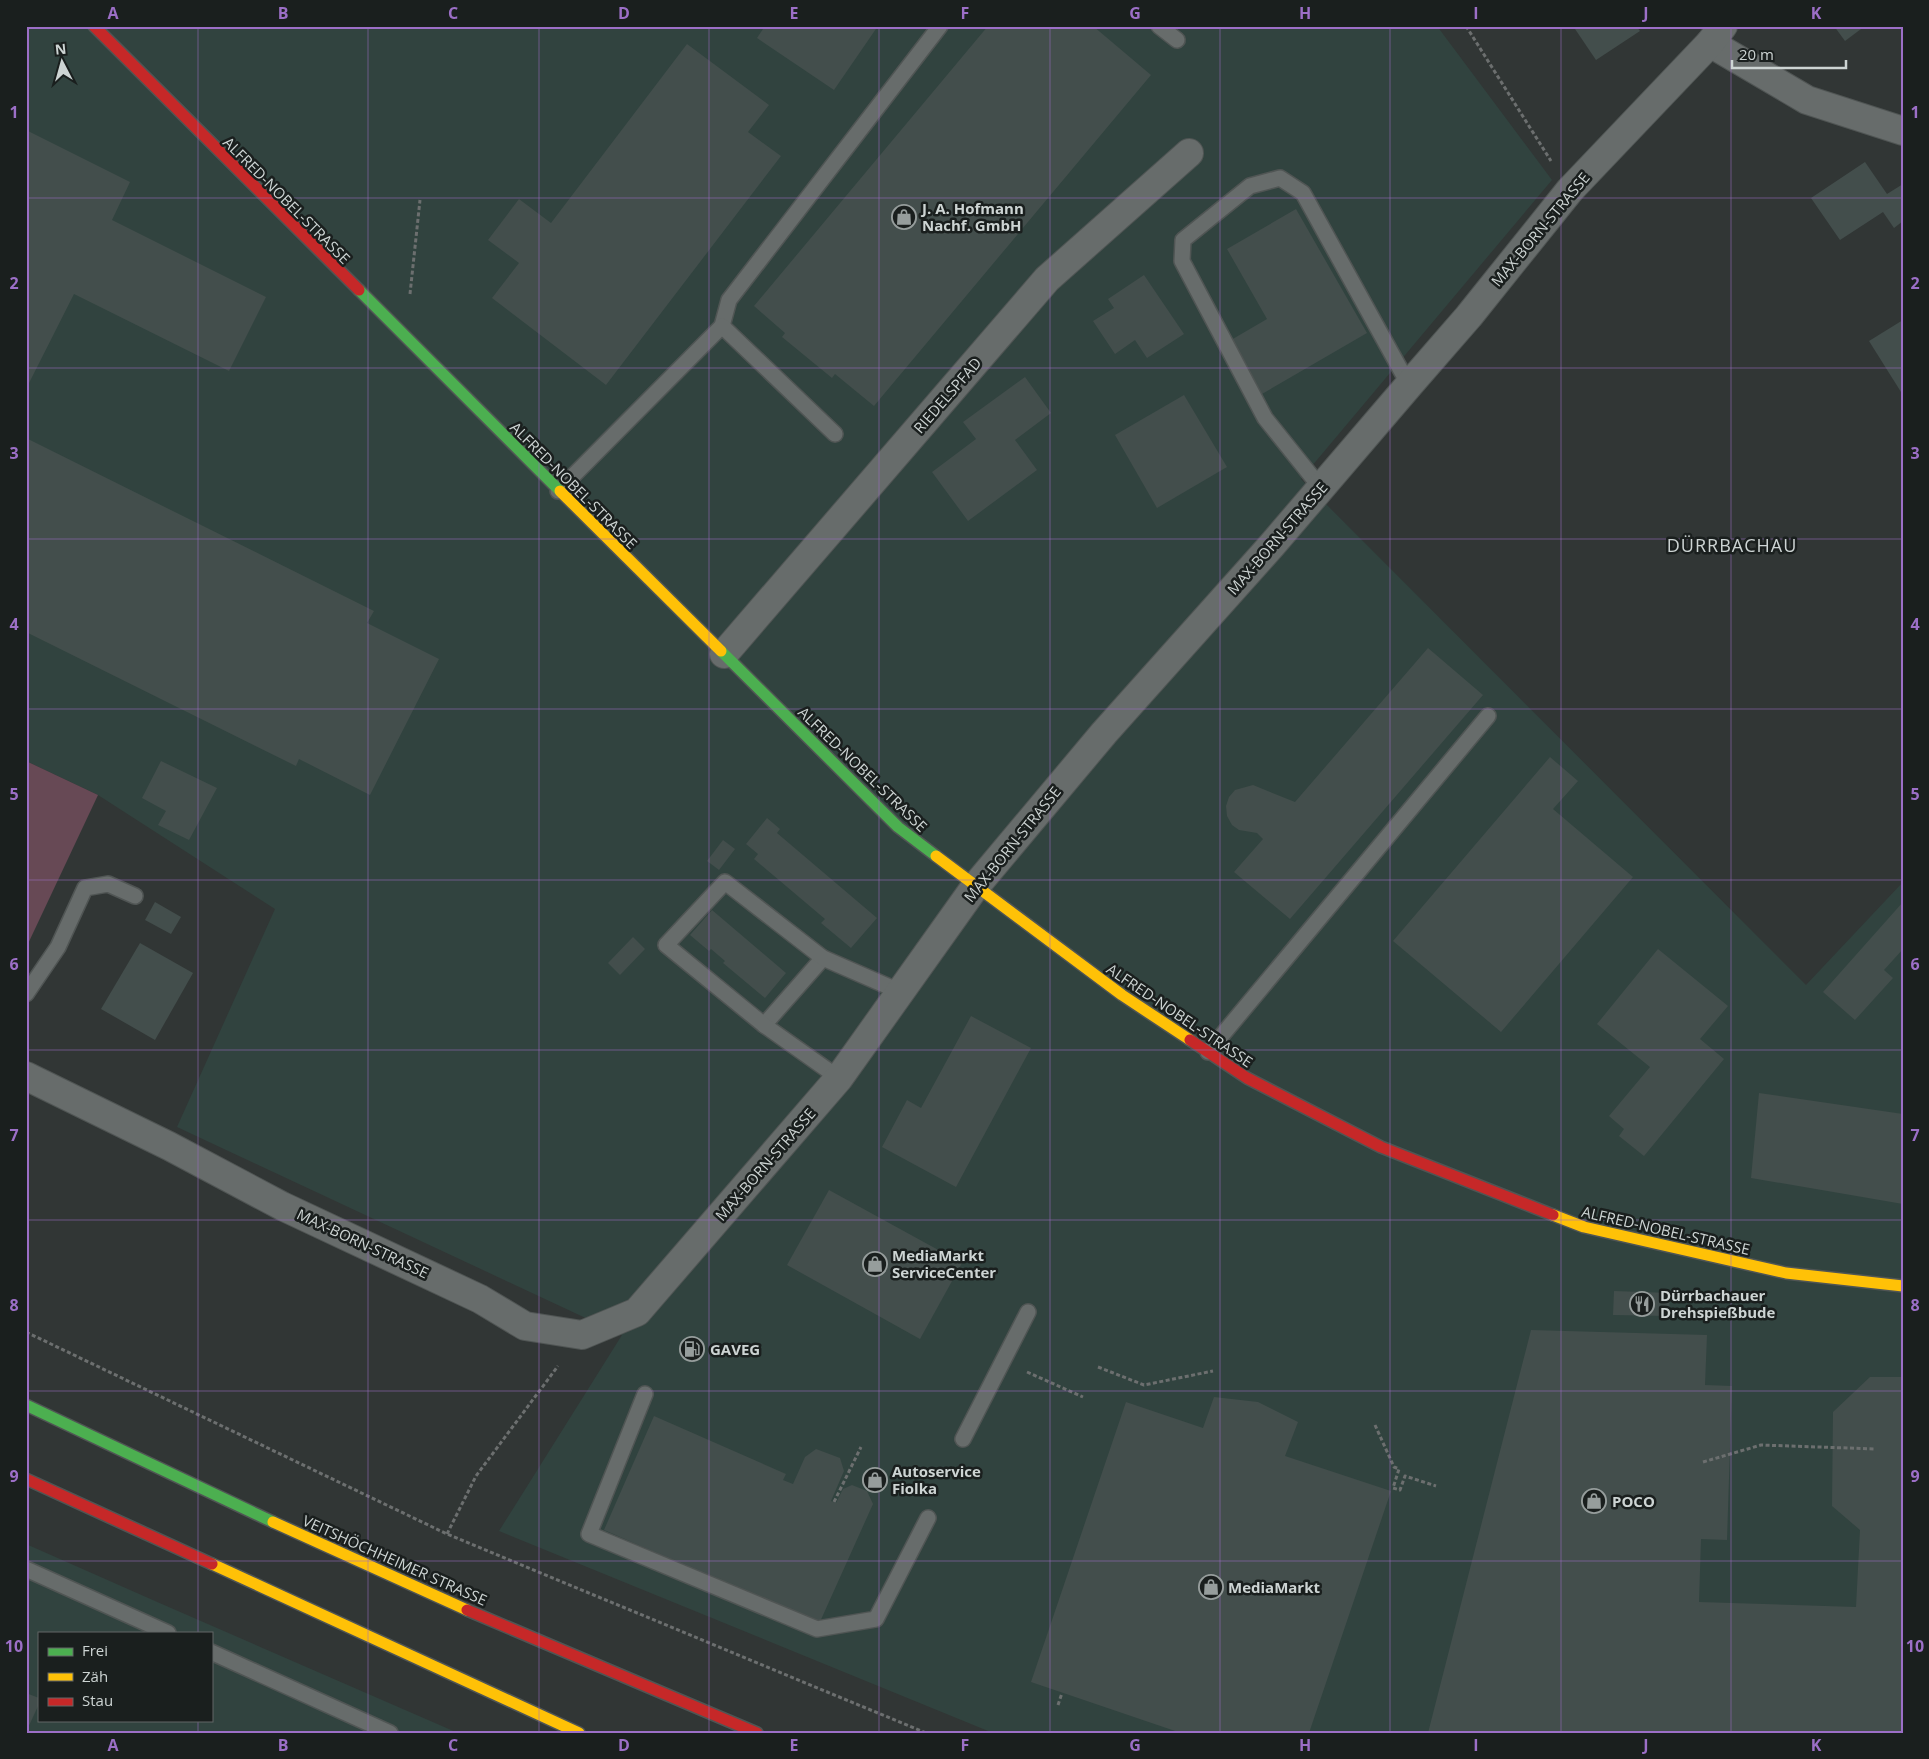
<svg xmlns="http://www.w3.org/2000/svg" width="1929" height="1759" viewBox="0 0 1929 1759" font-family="'Open Sans',sans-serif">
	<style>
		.built { fill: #31433f; fill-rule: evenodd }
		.green { fill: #674955 }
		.building { fill: #434e4c }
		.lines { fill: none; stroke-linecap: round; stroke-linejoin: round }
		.lane-casing { stroke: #505554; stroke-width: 18 }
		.street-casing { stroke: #505554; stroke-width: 30 }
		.fast-casing { stroke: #505554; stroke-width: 14 }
		.slow-casing { stroke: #505554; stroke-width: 14 }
		.jam-casing { stroke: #505554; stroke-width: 14 }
		.path { stroke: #6c6f6f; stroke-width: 3; stroke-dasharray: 4 2.5; stroke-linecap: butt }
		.lane { stroke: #676c6b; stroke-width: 15 }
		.street { stroke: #676c6b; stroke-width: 28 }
		.fast { stroke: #4caf50; stroke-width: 11 }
		.slow { stroke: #ffc107; stroke-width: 11 }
		.jam { stroke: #c62828; stroke-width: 11 }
		.grid { fill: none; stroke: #9c6fc7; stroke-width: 1; stroke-opacity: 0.55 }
		.labels { text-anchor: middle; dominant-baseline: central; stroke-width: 5; stroke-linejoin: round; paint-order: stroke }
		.street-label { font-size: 15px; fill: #cdd4d3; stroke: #1a1f1e }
		.poi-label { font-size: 15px; font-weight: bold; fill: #cdd4d3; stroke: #1a1f1e; text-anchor: start }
		.quarter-label { font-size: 18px; letter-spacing: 1px; fill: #cdd4d3; stroke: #1a1f1e }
		.neatline { fill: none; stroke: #9c6fc7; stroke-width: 2 }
		.grid-label { font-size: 16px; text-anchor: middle; font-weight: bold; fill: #9c6fc7 }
	</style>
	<rect width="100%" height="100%" fill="#313635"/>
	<!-- built -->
	<g class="built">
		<polygon points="26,26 1437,26 1552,180 1301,479 1806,985 1903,882 1903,1733 993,1733 499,1531 622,1335 177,1127 275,909 98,795 26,761"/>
		<path d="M 26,1544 L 155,1601 L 458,1733 L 26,1733 ZM 39,1633 L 211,1633 L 211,1720 L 39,1720 Z"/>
	</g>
	<!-- green -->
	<polygon class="green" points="26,761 98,795 26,948"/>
	<!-- building -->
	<g class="building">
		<polygon points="765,26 878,26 834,90 757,38"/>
		<polygon points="988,26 1093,26 1151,75 874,406 835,374 832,378 782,337 785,333 754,306"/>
		<polygon points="1573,26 1636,26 1640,31 1596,60"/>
		<polygon points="1834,26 1865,26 1845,41"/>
		<polygon points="687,44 769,105 748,132 781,156 606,385 492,298 519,263 488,240 519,199 551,223"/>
		<polygon points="26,130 130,182 112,220 266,297 229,371 74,294 26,389"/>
		<polygon points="1865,162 1887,194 1903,184 1903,221 1894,228 1883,212 1840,240 1811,198"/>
		<polygon points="1296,209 1367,333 1262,394 1231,340 1267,319 1227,249"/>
		<polygon points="1144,275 1184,334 1147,358 1135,340 1115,354 1093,321 1114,308 1108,299"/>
		<polygon points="1903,320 1903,391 1901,392 1869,341"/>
		<polygon points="1025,377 1051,413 1015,440 1037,470 968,521 932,472 976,439 963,422"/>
		<polygon points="1184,395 1227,467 1157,508 1115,435"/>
		<polygon points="26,438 374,611 367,623 439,659 370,795 299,759 296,766 26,632"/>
		<polygon points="1428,648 1483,695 1290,919 1234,872 1263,839 1257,833 1239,830 1232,825 1227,816 1226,806 1229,797 1235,790 1253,785 1295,802"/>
		<polygon points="1550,757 1578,781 1553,809 1633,877 1501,1032 1393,941"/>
		<polygon points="161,761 217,788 189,840 158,825 166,811 142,798"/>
		<polygon points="767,818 780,829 777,833 877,918 851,948 821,923 825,919 754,859 758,854 746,844"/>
		<polygon points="723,840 735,849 719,870 707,861"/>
		<polygon points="155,902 181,917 171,934 145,920"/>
		<polygon points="1903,902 1903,949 1884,970 1893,978 1855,1020 1823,992"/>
		<polygon points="712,910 786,973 765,998 723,963 725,961 711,949 709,951 690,935"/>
		<polygon points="633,937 645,949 620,975 608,963"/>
		<polygon points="140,943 193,973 155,1040 101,1009"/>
		<polygon points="1658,949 1728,1006 1700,1039 1724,1059 1644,1156 1619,1136 1624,1129 1609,1116 1650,1067 1597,1024"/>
		<polygon points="971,1016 1031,1048 956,1187 882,1147 907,1100 921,1108"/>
		<polygon points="1759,1093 1903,1114 1903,1204 1751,1178"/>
		<polygon points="829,1190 962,1263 920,1339 787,1265"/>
		<polygon points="1614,1291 1670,1293 1669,1316 1613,1315"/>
		<polygon points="1531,1330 1707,1335 1705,1385 1732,1386 1727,1540 1701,1539 1699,1602 1856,1607 1860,1530 1832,1506 1833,1412 1870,1377 1903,1377 1903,1733 1428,1733"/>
		<polygon points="1214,1397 1258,1402 1298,1422 1285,1456 1391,1491 1309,1733 1181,1733 1031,1682 1126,1402 1203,1428"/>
		<polygon points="654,1416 786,1474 783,1480 793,1484 805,1457 816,1449 840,1458 844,1471 831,1501 836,1503 843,1489 852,1485 867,1491 873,1504 819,1624 604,1530"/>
		<polygon points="26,1693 39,1698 39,1704 26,1732"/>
	</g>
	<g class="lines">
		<defs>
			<g id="lane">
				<polyline points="1159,26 1177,40"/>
				<polyline points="722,326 729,300 940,26"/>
				<polyline points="1321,488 1265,418 1182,261 1183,240 1250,186 1280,178 1303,193 1409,385"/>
				<polyline points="558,491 722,326 835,434"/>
				<polyline points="26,994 58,947 85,888 108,884 135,896"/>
				<polyline points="764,1025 823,958"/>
				<polyline points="1208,1052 1488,716"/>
				<polyline points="839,1078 764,1025 666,945 725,882 823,958 901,992"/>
				<polyline points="645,1394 589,1534 817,1629 876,1619 928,1518"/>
				<polyline points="963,1439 1028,1312"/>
				<polyline points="26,1569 168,1633"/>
				<polyline points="211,1652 390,1733"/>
			</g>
			<g id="street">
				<polyline points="1710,43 1807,100 1903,131"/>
				<polyline points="724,654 1047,279 1189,153"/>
				<polyline points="26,1076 169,1146 282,1206 480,1299 525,1326 582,1335 637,1312 839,1078 975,887 1104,733 1272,545 1409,385 1469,316 1570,190 1710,43 1723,26"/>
			</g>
			<g id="fast">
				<polyline points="359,290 560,491"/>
				<polyline points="721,651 898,827 936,856"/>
				<polyline points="26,1405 273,1522"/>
			</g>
			<g id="slow">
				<polyline points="560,491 721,651"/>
				<polyline points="936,856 1122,995 1190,1040"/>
				<polyline points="1553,1215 1584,1227 1786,1273 1903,1286"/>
				<polyline points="273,1522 467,1610"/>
				<polyline points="212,1564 579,1733"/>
			</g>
			<g id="jam">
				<polyline points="94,26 359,290"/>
				<polyline points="1190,1040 1247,1078 1381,1147 1553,1215"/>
				<polyline points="26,1479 212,1564"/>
				<polyline points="467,1610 757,1733"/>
			</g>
		</defs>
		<!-- lane casing -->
		<use href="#lane" class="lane-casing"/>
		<!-- street casing -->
		<use href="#street" class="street-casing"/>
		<!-- fast casing -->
		<use href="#fast" class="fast-casing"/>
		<!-- slow casing -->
		<use href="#slow" class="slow-casing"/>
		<!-- jam casing -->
		<use href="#jam" class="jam-casing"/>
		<!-- path -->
		<g class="path">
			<polyline points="1466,26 1551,161"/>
			<polyline points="410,294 420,200"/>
			<polyline points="26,1332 447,1534 926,1733"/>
			<polyline points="1098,1367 1144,1385 1213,1371"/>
			<polyline points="1027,1372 1083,1397"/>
			<polyline points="1375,1425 1394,1467 1399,1469 1393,1488 1400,1490 1405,1476 1436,1486"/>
			<polyline points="1703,1462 1761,1445 1876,1449"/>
			<polyline points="834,1502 861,1447"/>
			<polyline points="447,1534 476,1476 558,1366"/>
			<polyline points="1058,1705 1062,1693"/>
		</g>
		<!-- lane -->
		<use href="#lane" class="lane"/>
		<!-- street -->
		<use href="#street" class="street"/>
		<!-- fast -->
		<use href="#fast" class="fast"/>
		<!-- slow -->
		<use href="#slow" class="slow"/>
		<!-- jam -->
		<use href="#jam" class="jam"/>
	</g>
	<!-- grid -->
	<path class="grid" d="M 198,26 L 198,1633M 368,26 L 368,1733M 539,26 L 539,1733M 709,26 L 709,1733M 879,26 L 879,1733M 1050,26 L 1050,1733M 1220,26 L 1220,1733M 1390,26 L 1390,1733M 1561,26 L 1561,1733M 1731,26 L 1731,1733M 26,198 L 1903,198M 26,368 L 1903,368M 26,539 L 1903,539M 26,709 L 1903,709M 26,880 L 1903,880M 26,1050 L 1903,1050M 26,1220 L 1903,1220M 26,1391 L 1903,1391M 26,1561 L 1903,1561M 198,1720 L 198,1733"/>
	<!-- icons -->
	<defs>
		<symbol id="shop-ring" viewBox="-11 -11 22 22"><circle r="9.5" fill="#1a1f1e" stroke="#969d9c" stroke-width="1.5"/><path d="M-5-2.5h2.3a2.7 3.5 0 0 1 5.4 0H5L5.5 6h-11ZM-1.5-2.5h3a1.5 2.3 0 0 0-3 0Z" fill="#969d9c"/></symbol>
		<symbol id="restaurant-ring" viewBox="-11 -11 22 22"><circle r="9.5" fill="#1a1f1e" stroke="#969d9c" stroke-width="1.5"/><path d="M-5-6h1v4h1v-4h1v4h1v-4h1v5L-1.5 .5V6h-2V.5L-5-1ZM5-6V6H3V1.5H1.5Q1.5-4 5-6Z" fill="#969d9c"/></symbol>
		<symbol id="fuel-ring" viewBox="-11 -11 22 22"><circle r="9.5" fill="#1a1f1e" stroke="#969d9c" stroke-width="1.5"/><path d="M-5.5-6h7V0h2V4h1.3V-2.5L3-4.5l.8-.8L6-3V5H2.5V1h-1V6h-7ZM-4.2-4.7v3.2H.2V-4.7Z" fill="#969d9c"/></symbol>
	</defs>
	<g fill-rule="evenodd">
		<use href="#shop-ring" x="890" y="203" width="28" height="28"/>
		<use href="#shop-ring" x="861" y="1250" width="28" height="28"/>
		<use href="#restaurant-ring" x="1628" y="1290" width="28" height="28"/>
		<use href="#fuel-ring" x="678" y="1335" width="28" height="28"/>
		<use href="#shop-ring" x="861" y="1466" width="28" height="28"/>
		<use href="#shop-ring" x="1580" y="1487" width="28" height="28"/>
		<use href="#shop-ring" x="1197" y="1573" width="28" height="28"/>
	</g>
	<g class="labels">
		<!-- street labels -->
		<g class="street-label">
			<text transform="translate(287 200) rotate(45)">ALFRED-NOBEL-STRASSE</text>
			<text transform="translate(1540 229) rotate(-50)">MAX-BORN-STRASSE</text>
			<text transform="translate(947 395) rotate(-49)">RIEDELSPFAD</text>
			<text transform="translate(574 485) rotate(45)">ALFRED-NOBEL-STRASSE</text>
			<text transform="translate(1277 538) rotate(-49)">MAX-BORN-STRASSE</text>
			<text transform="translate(863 769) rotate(44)">ALFRED-NOBEL-STRASSE</text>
			<text transform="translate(1012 844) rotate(-51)">MAX-BORN-STRASSE</text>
			<text transform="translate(1180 1015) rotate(34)">ALFRED-NOBEL-STRASSE</text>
			<text transform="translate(765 1164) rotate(-49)">MAX-BORN-STRASSE</text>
			<text transform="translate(1666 1230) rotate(13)">ALFRED-NOBEL-STRASSE</text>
			<text transform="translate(363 1243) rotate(25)">MAX-BORN-STRASSE</text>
			<text transform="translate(395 1560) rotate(24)">VEITSHÖCHHEIMER STRASSE</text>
		</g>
		<!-- poi labels -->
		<g class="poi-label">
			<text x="922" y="208">J. A. Hofmann<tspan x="922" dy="17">Nachf. GmbH</tspan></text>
			<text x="892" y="1255">MediaMarkt<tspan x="892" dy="17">ServiceCenter</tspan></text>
			<text x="1660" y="1295">Dürrbachauer<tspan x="1660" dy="17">Drehspießbude</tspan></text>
			<text x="710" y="1349">GAVEG</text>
			<text x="892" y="1471">Autoservice<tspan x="892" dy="17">Fiolka</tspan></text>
			<text x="1612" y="1501">POCO</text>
			<text x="1228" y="1587">MediaMarkt</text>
		</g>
		<!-- quarter labels -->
		<g class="quarter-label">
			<text x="1732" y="545">DÜRRBACHAU</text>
		</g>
	</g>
	<!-- border -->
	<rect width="1929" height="1759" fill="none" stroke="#1a1f1e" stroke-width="55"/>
	<!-- legend -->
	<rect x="38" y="1632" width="175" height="90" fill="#1a1f1e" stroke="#626766"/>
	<rect x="48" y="1648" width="25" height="8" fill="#4caf50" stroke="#626766"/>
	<text x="82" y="1656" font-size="15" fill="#cdd4d3">Frei</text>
	<rect x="48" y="1673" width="25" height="8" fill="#ffc107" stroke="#626766"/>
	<text x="82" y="1682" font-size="15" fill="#cdd4d3">Zäh</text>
	<rect x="48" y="1698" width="25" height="8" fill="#c62828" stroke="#626766"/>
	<text x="82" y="1706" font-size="15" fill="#cdd4d3">Stau</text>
	<!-- north arrow -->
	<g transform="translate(62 62) rotate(354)" stroke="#1a1f1e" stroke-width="4" paint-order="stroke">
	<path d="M0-4L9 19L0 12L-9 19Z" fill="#cdd4d3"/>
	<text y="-8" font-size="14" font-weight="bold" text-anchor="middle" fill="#cdd4d3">N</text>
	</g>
	<!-- scale -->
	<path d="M1732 60v8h114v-8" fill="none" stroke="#cdd4d3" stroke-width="2.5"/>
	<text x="1739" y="60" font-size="15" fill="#cdd4d3" stroke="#1a1f1e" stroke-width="4" paint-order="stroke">20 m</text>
	<rect x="28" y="28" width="1874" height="1704" class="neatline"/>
	<g class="grid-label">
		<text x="113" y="19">A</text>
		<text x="283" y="19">B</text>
		<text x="453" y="19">C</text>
		<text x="624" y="19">D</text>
		<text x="794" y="19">E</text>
		<text x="965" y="19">F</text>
		<text x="1135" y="19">G</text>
		<text x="1305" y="19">H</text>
		<text x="1476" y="19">I</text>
		<text x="1646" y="19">J</text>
		<text x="1816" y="19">K</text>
		<text x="14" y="118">1</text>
		<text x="1915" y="118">1</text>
		<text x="14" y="289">2</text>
		<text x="1915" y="289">2</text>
		<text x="14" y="459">3</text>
		<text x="1915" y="459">3</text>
		<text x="14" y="630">4</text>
		<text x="1915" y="630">4</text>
		<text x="14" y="800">5</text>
		<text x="1915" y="800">5</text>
		<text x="14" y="970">6</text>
		<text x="1915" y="970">6</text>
		<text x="14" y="1141">7</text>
		<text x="1915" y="1141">7</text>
		<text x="14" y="1311">8</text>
		<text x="1915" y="1311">8</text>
		<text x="14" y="1482">9</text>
		<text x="1915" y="1482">9</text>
		<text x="14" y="1652">10</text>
		<text x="1915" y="1652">10</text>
		<text x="113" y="1751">A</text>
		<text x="283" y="1751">B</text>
		<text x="453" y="1751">C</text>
		<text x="624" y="1751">D</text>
		<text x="794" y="1751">E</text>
		<text x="965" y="1751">F</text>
		<text x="1135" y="1751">G</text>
		<text x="1305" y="1751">H</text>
		<text x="1476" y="1751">I</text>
		<text x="1646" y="1751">J</text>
		<text x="1816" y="1751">K</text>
	</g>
</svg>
